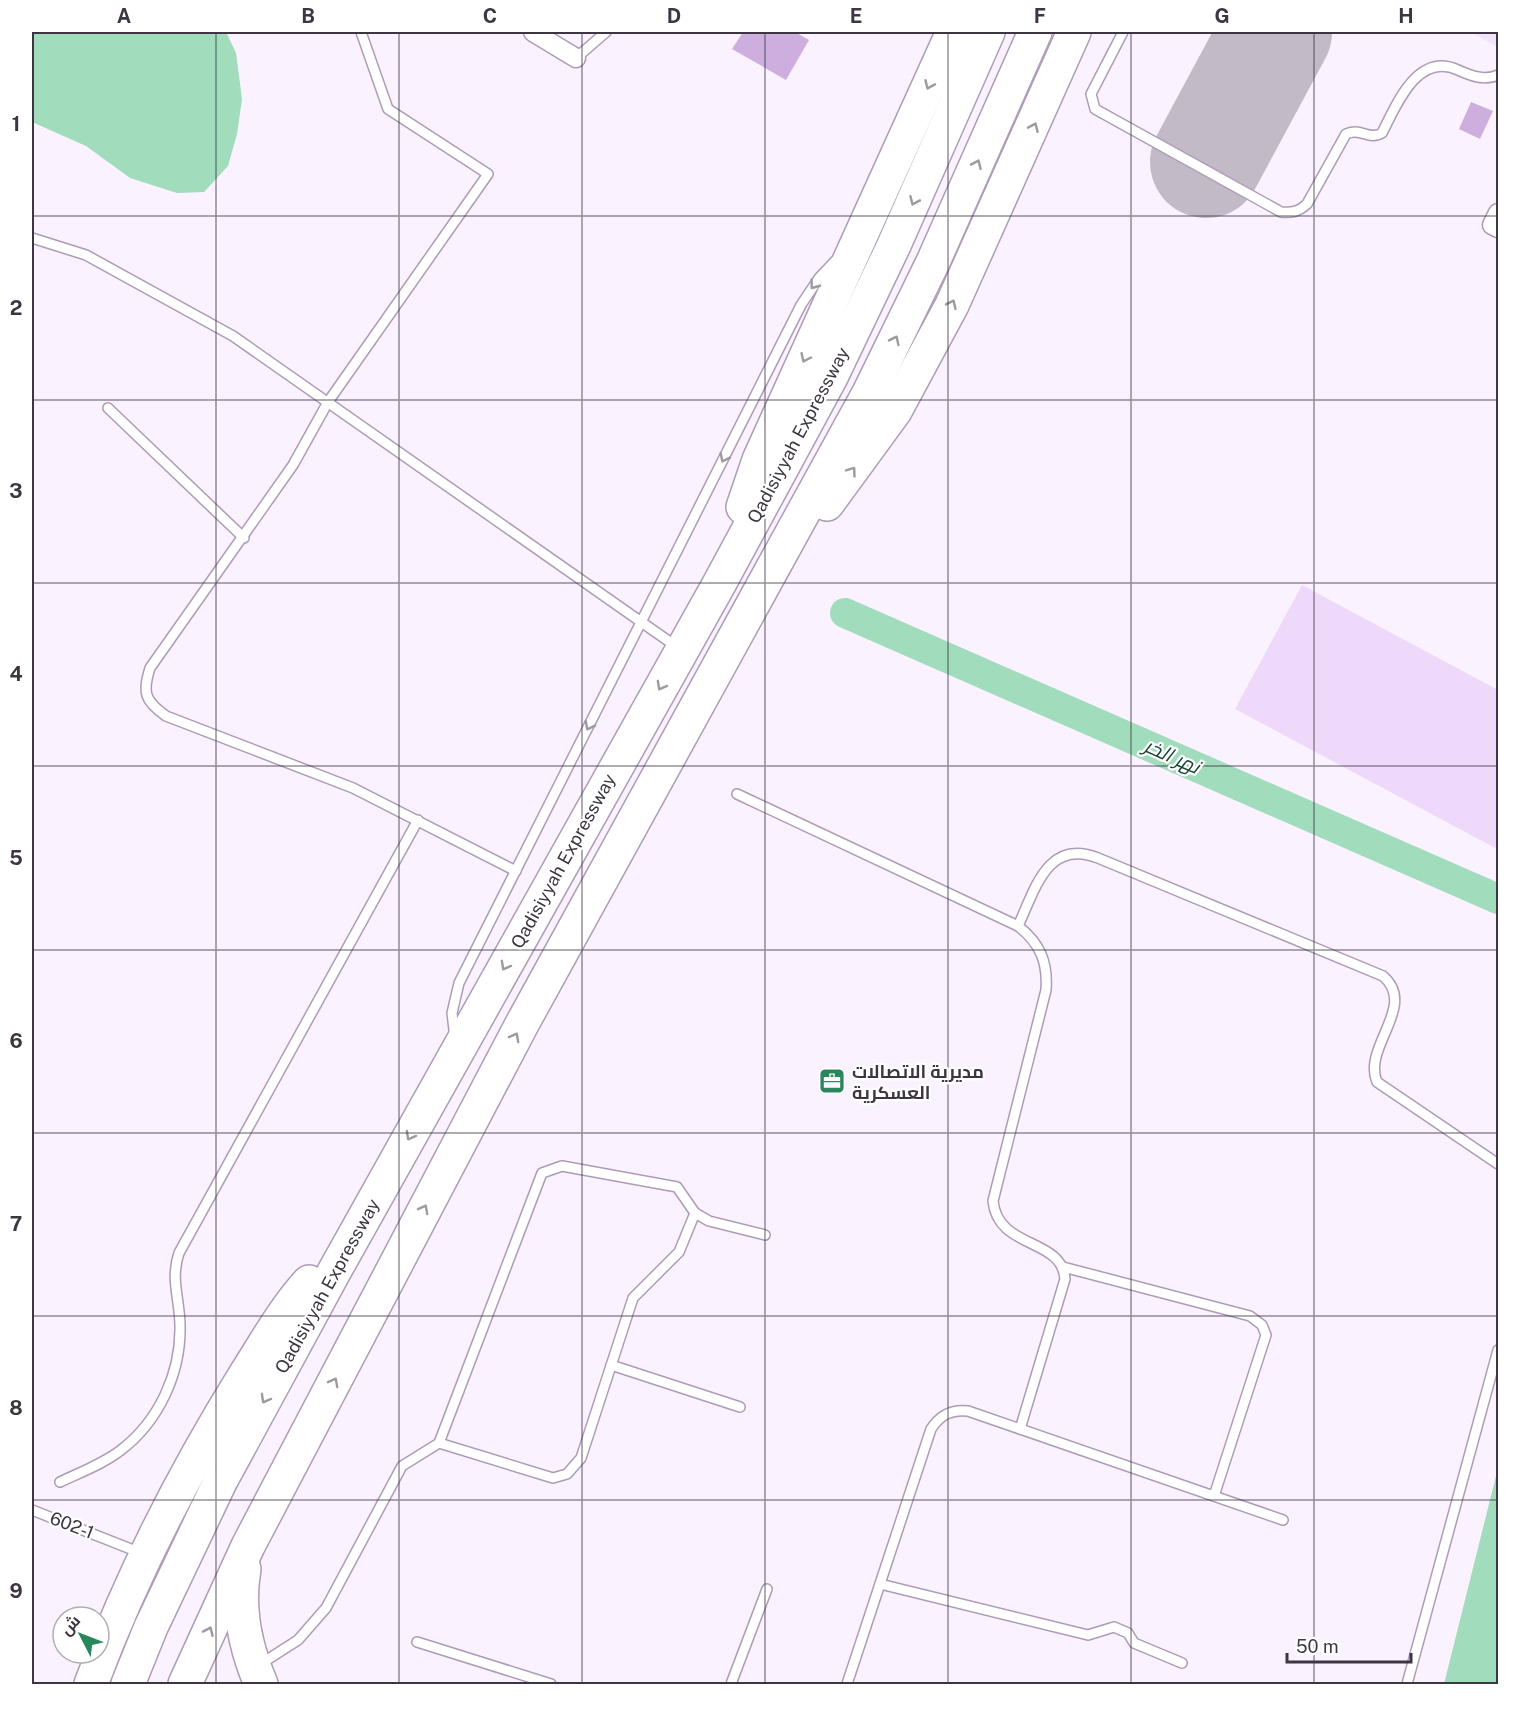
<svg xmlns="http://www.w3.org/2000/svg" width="1530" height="1716" viewBox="0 0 1530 1716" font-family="'Public Sans',Cairo,sans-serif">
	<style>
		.built { fill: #f2e3fa }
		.green { fill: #eed9fa }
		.water { fill: #a1dcbc }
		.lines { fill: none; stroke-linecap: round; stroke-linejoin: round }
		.river { stroke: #a1dcbc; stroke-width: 30 }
		.runway { stroke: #c2bac6; stroke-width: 112 }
		.building { fill: #cdaede }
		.service-casing { stroke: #ae9bb8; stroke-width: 12 }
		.minor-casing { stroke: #ae9bb8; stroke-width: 21 }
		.motorway-casing { stroke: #ae9bb8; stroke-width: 36 }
		.service { stroke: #fff; stroke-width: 9 }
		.minor { stroke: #fff; stroke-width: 18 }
		.motorway { stroke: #fff; stroke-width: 33 }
		.oneway { stroke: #9e9aa0 }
		.grid { fill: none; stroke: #3d3541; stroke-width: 1.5; stroke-opacity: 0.55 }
		.labels { text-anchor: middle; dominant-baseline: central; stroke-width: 4.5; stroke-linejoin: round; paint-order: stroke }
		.street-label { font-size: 18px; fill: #3d3541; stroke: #fff }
		.poi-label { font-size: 18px; font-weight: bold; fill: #3d3541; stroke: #fff; text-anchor: start }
		.water-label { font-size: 20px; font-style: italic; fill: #184631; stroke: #fff }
		.neatline { fill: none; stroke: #3d3541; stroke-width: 2 }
		.grid-label { font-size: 20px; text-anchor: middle; font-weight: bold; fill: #3d3541 }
	</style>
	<rect width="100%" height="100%" fill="#faf2ff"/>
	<!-- built -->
	<polygon class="built" points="1470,32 1498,32 1498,42 1496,46"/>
	<!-- green -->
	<polygon class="green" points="1302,585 1498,690 1498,842 1495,848 1235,709"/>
	<!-- water -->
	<g class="water">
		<polygon points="32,32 226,32 236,53 242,99 237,134 228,166 204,192 177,193 130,178 86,146 32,122"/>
		<polygon points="1498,1468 1498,1684 1444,1684"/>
	</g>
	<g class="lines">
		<!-- river -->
		<polyline class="river" points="845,613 1498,899"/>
		<!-- runway -->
		<polyline class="runway" points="1206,162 1276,32"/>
	</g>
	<!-- building -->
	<g class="building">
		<polygon points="743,32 795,32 809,40 786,80 732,49"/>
		<polygon points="1471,102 1493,111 1480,139 1459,129"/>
	</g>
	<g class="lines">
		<defs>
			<g id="service">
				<path d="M 361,32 L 388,109 L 488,174 L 328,402 L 293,465 L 150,668 C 142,693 145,701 166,716 L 353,788 L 516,871"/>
				<path d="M 1123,32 L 1091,94 L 1095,109 L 1281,212 C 1292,213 1298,212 1307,204 L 1346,134 C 1360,127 1369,141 1382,133 C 1396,106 1417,51 1458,70 C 1471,76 1485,81 1498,75"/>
				<polyline points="576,58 606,32"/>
				<polyline points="32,238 86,255 233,336 677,647"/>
				<polyline points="108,408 244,538"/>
				<path d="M 737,794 L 1018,926 C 1040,943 1048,962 1046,990 L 993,1201 C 998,1250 1062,1237 1065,1279 L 1020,1429"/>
				<path d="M 1018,926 C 1035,890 1047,838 1098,858 L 1383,976 C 1418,1006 1362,1047 1377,1082 L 1498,1164"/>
				<polyline points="455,1038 452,1013 459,983 801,305 819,278 835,261"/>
				<polyline points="1063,1267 1250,1316 1262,1325 1266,1335 1214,1496"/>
				<polyline points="611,1365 740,1407"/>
				<polyline points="439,1443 553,1478 567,1474 581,1458 633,1298 679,1252 695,1213"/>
				<path d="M 60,1482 C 81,1472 103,1464 121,1450 C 159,1421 181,1373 180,1326 C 180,1300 170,1279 179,1253 L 418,820"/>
				<polyline points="32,1510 141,1553"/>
				<polyline points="880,1584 1088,1635 1114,1627 1128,1633 1134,1643 1182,1663"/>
				<polyline points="417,1642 551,1684"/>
				<polyline points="259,1665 298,1640 326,1608 402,1466 439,1443 542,1173 562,1166 677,1187 695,1213 709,1221 765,1235"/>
				<polyline points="731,1684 767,1589"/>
				<path d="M 847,1684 L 931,1429 C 940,1415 951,1409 968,1411 L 1283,1520"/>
				<polyline points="1407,1684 1498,1350"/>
			</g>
			<g id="minor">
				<polyline points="533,32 576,58"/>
				<polyline points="1498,213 1492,225 1498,228"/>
			</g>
			<g id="motorway">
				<polyline points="827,504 895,411 952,305 1074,32"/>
				<polyline points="743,507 759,460 953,32"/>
				<path d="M 244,1569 C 237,1608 246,1649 261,1684"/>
				<path d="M 91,1684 C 131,1577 184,1473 245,1375 C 265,1344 284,1309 309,1282"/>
				<polyline points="128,1684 151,1627 220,1482 335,1270 718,586 831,377 894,245 988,32"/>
				<polyline points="185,1684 248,1546 522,1024 869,393 933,262 1035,32"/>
			</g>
		</defs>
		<!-- service casing -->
		<use href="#service" class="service-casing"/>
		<!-- minor casing -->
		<use href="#minor" class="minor-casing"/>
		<!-- motorway casing -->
		<use href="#motorway" class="motorway-casing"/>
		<!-- service -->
		<use href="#service" class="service"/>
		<!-- minor -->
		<use href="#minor" class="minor"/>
		<!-- motorway -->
		<use href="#motorway" class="motorway"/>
	</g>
	<!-- one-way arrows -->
	<defs><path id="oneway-chevron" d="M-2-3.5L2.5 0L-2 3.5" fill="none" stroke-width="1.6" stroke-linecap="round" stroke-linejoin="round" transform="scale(1.5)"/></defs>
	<g class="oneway">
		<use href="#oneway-chevron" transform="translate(929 85) rotate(114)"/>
		<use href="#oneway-chevron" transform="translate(1034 127) rotate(-66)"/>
		<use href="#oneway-chevron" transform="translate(977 164) rotate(-66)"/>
		<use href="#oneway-chevron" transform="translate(914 201) rotate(114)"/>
		<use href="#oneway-chevron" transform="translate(814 285) rotate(127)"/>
		<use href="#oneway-chevron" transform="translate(952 304) rotate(-64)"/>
		<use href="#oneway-chevron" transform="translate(895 340) rotate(-64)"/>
		<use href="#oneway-chevron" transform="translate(805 358) rotate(115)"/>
		<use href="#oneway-chevron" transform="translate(724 458) rotate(117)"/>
		<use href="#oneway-chevron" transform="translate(852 471) rotate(-54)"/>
		<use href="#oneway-chevron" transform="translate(661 686) rotate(119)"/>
		<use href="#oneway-chevron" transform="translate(589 726) rotate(117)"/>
		<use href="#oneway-chevron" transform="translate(505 966) rotate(119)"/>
		<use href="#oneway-chevron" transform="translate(515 1037) rotate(-62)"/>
		<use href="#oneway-chevron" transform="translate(410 1136) rotate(119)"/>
		<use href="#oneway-chevron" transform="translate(424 1209) rotate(-62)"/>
		<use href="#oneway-chevron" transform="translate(334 1382) rotate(-62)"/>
		<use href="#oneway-chevron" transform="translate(265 1399) rotate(119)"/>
		<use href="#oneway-chevron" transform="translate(209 1631) rotate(-66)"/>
	</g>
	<!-- grid -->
	<path class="grid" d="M 216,32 L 216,1684M 399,32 L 399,1684M 582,32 L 582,1684M 765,32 L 765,1684M 948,32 L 948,1684M 1131,32 L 1131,1684M 1314,32 L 1314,1684M 32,216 L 1498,216M 32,400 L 1498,400M 32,583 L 1498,583M 32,766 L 1498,766M 32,950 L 1498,950M 32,1133 L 1498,1133M 32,1316 L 1498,1316M 32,1500 L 1498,1500"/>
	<!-- icons -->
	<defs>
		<symbol id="office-square" viewBox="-11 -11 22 22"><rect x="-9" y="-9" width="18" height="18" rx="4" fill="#29875e" stroke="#fff"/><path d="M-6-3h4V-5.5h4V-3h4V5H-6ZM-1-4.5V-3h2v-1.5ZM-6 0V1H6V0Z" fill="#fff"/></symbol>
	</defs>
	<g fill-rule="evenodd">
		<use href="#office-square" x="817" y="1066" width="30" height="30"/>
	</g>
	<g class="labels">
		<!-- street labels -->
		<g class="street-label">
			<text transform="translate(798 435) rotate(-62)">Qadisiyyah Expressway</text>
			<text transform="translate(563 861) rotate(-61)">Qadisiyyah Expressway</text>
			<text transform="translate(327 1286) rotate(-61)">Qadisiyyah Expressway</text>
			<text transform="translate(72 1525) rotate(21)">602-1</text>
		</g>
		<!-- poi labels -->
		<g class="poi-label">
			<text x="852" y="1071">مديرية الاتصالات<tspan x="852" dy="21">العسكرية</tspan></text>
		</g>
		<!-- water labels -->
		<g class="water-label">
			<text transform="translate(1172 756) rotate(24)">نهر الخر</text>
		</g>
	</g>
	<!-- border -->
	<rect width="1530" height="1716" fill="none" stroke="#ffffff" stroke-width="66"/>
	<!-- north arrow -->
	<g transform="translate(81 1635) rotate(312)"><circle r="28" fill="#ffffff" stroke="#b1aeb3" stroke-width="1.5"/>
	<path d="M0-4.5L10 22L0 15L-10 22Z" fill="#29875e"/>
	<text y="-9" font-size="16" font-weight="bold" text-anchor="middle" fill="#3d3541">ش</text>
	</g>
	<!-- scale -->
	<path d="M1287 1653v9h124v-9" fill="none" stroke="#3d3541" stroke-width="3"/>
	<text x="1296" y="1653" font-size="18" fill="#3d3541" stroke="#ffffff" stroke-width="4.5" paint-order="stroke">50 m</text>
	<rect x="33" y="33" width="1464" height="1650" class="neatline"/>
	<g class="grid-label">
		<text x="124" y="23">A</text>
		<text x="308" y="23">B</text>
		<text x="490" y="23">C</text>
		<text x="674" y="23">D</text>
		<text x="856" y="23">E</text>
		<text x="1040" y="23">F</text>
		<text x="1222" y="23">G</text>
		<text x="1406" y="23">H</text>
		<text x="16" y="131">1</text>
		<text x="16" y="315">2</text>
		<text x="16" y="498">3</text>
		<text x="16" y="681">4</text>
		<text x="16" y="865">5</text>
		<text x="16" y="1048">6</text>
		<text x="16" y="1231">7</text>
		<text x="16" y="1415">8</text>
		<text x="16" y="1598">9</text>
	</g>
</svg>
